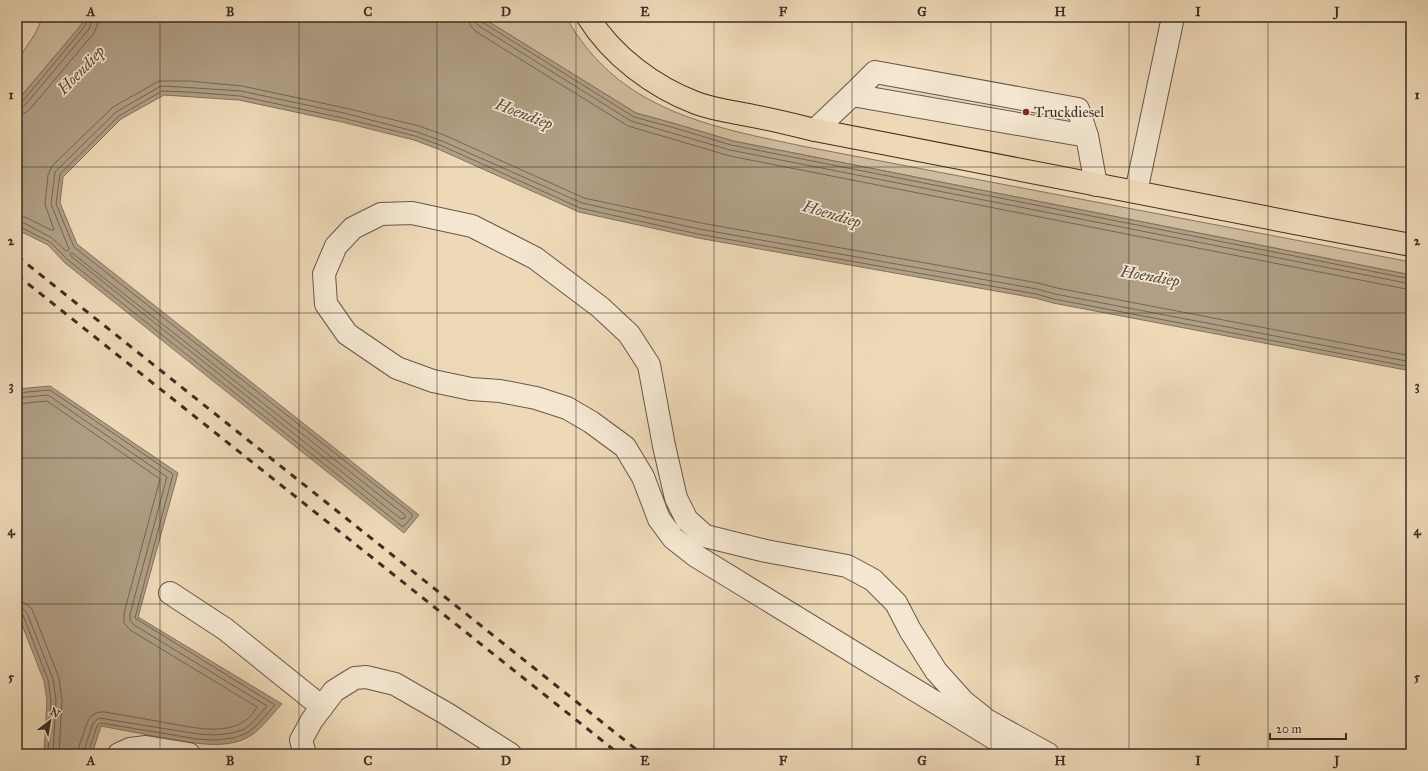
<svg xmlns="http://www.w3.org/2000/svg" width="1428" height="771" viewBox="0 0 1428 771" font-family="'IM FELL Great Primer',serif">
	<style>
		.green { fill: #cfbc9e; stroke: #847560 }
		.water { fill: #b09f85; stroke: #80725e }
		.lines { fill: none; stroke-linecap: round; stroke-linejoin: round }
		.shore { stroke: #746654; stroke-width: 1 }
		.minor-casing { stroke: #665948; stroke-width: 24 }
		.major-casing { stroke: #392e23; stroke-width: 24 }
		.minor { stroke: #f4e6d0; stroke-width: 22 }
		.major { stroke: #eed9b7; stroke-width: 22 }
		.rail { stroke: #392e23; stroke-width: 3; stroke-dasharray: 7 7; stroke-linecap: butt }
		.grid { fill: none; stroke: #392e23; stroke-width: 1; stroke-opacity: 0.55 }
		.poi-dot { fill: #8f2418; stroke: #f4e6d0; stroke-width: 1.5 }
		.labels { text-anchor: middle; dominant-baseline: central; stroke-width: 3.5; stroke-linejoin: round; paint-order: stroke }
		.poi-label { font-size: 15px; fill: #392e23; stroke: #f4e6d0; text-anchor: start }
		.water-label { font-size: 16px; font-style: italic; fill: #574a3c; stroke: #f4e6d0 }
		.neatline { fill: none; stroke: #392e23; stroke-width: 1.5 }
		.grid-label { font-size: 13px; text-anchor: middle; font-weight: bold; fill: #392e23 }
	</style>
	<rect width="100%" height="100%" fill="#eed9b7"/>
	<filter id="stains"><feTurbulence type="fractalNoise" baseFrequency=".005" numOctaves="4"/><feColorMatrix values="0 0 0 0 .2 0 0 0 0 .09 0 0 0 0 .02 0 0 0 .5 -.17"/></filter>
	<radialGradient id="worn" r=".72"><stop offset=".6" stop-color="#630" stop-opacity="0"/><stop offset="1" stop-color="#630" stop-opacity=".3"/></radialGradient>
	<!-- green -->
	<g class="green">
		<polygon points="43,17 84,17 82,24 17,101 17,61 35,34"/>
		<path d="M 481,17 L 566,17 C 618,111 711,127 807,147 L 1411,262 L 1411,275 L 733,141 L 676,124 L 636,113 Z"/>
	</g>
	<!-- water -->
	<g class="water">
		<polygon points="84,17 481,17 636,113 676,124 733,141 1411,275 1411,371 1053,303 1035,298 698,238 579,212 438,149 414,140 342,122 239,100 164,95 121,119 63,177 60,203 77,244 419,515 404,533 65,263 48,245 20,231 17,232 17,101 82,24"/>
		<path d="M 50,386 L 178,473 L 138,617 L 282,704 C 272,714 262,729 250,736 C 224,752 186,741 159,737 C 140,733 121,730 101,726 L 92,754 L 44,754 L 47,700 L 44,681 L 17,612 L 17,389 Z"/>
		<polygon points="17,687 22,718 17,752"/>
	</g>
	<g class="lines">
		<!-- shore -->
		<g class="shore">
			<polyline points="469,17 470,25 475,31 628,126 730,156 1411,290"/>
			<polyline points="475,17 476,23 479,26 631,121 730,150 1411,284"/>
			<polyline points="480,17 482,22 634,117 675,128 731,145 1411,279"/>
			<polyline points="17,103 22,102 85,26 88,17"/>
			<polyline points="17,109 21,108 25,105 89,29 93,17"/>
			<polyline points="17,115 25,113 30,109 94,33 98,23 99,17"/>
			<polyline points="17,217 25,217 51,230 54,230 45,204 48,175 52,166 113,107 159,81 189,81 242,86 345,108 419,126 444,135 584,198 701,223 1038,283 1057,288 1411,356"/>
			<polyline points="17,223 24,223 52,238 66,251 68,251 69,249 51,204 55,172 116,112 159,87 164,86 241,91 344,113 417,132 442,141 582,203 699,229 1037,289 1055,294 1411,362"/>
			<polyline points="17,228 22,228 50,242 68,260 403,527 412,517 412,514 74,247 56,204 60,174 119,116 162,91 188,92 240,96 343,118 415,136 440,145 580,208 698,234 1036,294 1054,299 1411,367"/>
			<polygon points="72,253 405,515 405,518 401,519 72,257 70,254"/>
			<polyline points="17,393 50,390 173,474 135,618 275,705 257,725 247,733 234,738 215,740 197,739 101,723 97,726 88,754"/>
			<polyline points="17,398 48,395 167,477 130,614 130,620 134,625 267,706 254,721 245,729 232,733 215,735 198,734 99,718 93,723 83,754"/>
			<path d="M 17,404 L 47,401 L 160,479 L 124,613 L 124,623 L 130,630 L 257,707 C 239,741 192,727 162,722 C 143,719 124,715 105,712 C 89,711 87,723 83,735 C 81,741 78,747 77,754"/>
			<polyline points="17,602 25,603 32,609 59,678 62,700 59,754"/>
			<polyline points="17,608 23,609 27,613 53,679 56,700 53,754"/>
			<polyline points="17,613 20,613 23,615 48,680 51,700 48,754"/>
		</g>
		<defs>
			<g id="minor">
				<polyline points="852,95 875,72 1078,109 1087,136"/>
				<polyline points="815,130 852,95 1087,136 1096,185"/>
				<polyline points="1136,192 1173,17"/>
				<polyline points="170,593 225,629 322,707"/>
				<polyline points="119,754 130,749 146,747 189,754"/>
				<polyline points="305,754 301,740 312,720 334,691 355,678 366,677 395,684 447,714 510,754"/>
				<polyline points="1020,754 696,556 673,538 659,519 643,477 625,447 591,422 567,408 536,398 500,391 471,389 433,381 397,368 347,334 326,304 324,274 336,246 353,228 381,214 412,213 472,226 535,258 600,307 629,334 649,365 664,446 676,498 687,520 705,536 766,551 847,566 873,580 896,603 910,630 936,671 963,701 988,721 1048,754"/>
			</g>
			<path id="major" d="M 588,17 C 612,56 654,87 696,103 C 715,110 734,112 753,116 C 774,120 794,125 815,130 L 1331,230 L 1411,245"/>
		</defs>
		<!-- minor casing -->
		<use href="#minor" class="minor-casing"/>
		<!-- major casing -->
		<use href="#major" class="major-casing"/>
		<!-- minor -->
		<use href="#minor" class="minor"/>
		<!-- major -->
		<use href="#major" class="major"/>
		<!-- rail -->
		<g class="rail">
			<polyline points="17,256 642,754"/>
			<polyline points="17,275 619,754"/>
		</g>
	</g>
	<!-- grid -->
	<path class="grid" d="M 160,17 L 160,754M 299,17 L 299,754M 437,17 L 437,754M 576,17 L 576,754M 714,17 L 714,754M 852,17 L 852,754M 991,17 L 991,754M 1129,17 L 1129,754M 1268,17 L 1268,754M 17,167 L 1411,167M 17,313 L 1411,313M 17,458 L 1411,458M 17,604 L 1411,604"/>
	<!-- markers -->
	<circle class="poi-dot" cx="1026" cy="112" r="4"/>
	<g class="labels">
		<!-- poi labels -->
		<g class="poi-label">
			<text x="1034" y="112">Truckdiesel</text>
		</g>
		<!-- water labels -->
		<g class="water-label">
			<text transform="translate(81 70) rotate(-46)">Hoendiep</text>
			<text transform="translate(524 114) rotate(21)">Hoendiep</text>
			<text transform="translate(832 214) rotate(17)">Hoendiep</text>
			<text transform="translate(1150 276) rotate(10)">Hoendiep</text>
		</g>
	</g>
	<!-- margin -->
	<rect width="1428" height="771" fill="none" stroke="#eed9b7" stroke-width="44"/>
	<!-- north arrow -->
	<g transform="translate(50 721) rotate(31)" stroke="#f4e6d0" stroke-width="3" paint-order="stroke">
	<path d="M0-3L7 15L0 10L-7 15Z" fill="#392e23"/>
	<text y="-6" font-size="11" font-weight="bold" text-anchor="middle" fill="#392e23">N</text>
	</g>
	<!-- scale -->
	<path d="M1270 733v6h76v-6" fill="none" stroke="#392e23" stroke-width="2"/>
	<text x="1276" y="733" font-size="12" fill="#392e23" stroke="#f4e6d0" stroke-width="3" paint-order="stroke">20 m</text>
	<rect x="22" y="22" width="1384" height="727" class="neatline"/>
	<g class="grid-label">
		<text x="91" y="16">A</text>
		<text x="230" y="16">B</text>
		<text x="368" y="16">C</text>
		<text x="506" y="16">D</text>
		<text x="645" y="16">E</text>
		<text x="783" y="16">F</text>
		<text x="922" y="16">G</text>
		<text x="1060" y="16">H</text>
		<text x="1198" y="16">I</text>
		<text x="1337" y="16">J</text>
		<text x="11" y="99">1</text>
		<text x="1417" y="99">1</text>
		<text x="11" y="245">2</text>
		<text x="1417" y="245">2</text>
		<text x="11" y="390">3</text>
		<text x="1417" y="390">3</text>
		<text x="11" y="535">4</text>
		<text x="1417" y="535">4</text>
		<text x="11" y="681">5</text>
		<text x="1417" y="681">5</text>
		<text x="91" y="765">A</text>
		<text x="230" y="765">B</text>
		<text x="368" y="765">C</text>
		<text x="506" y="765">D</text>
		<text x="645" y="765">E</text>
		<text x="783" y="765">F</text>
		<text x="922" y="765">G</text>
		<text x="1060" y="765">H</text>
		<text x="1198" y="765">I</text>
		<text x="1337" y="765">J</text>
	</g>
	<rect width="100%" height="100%" filter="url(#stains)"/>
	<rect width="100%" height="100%" fill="url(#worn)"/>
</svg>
